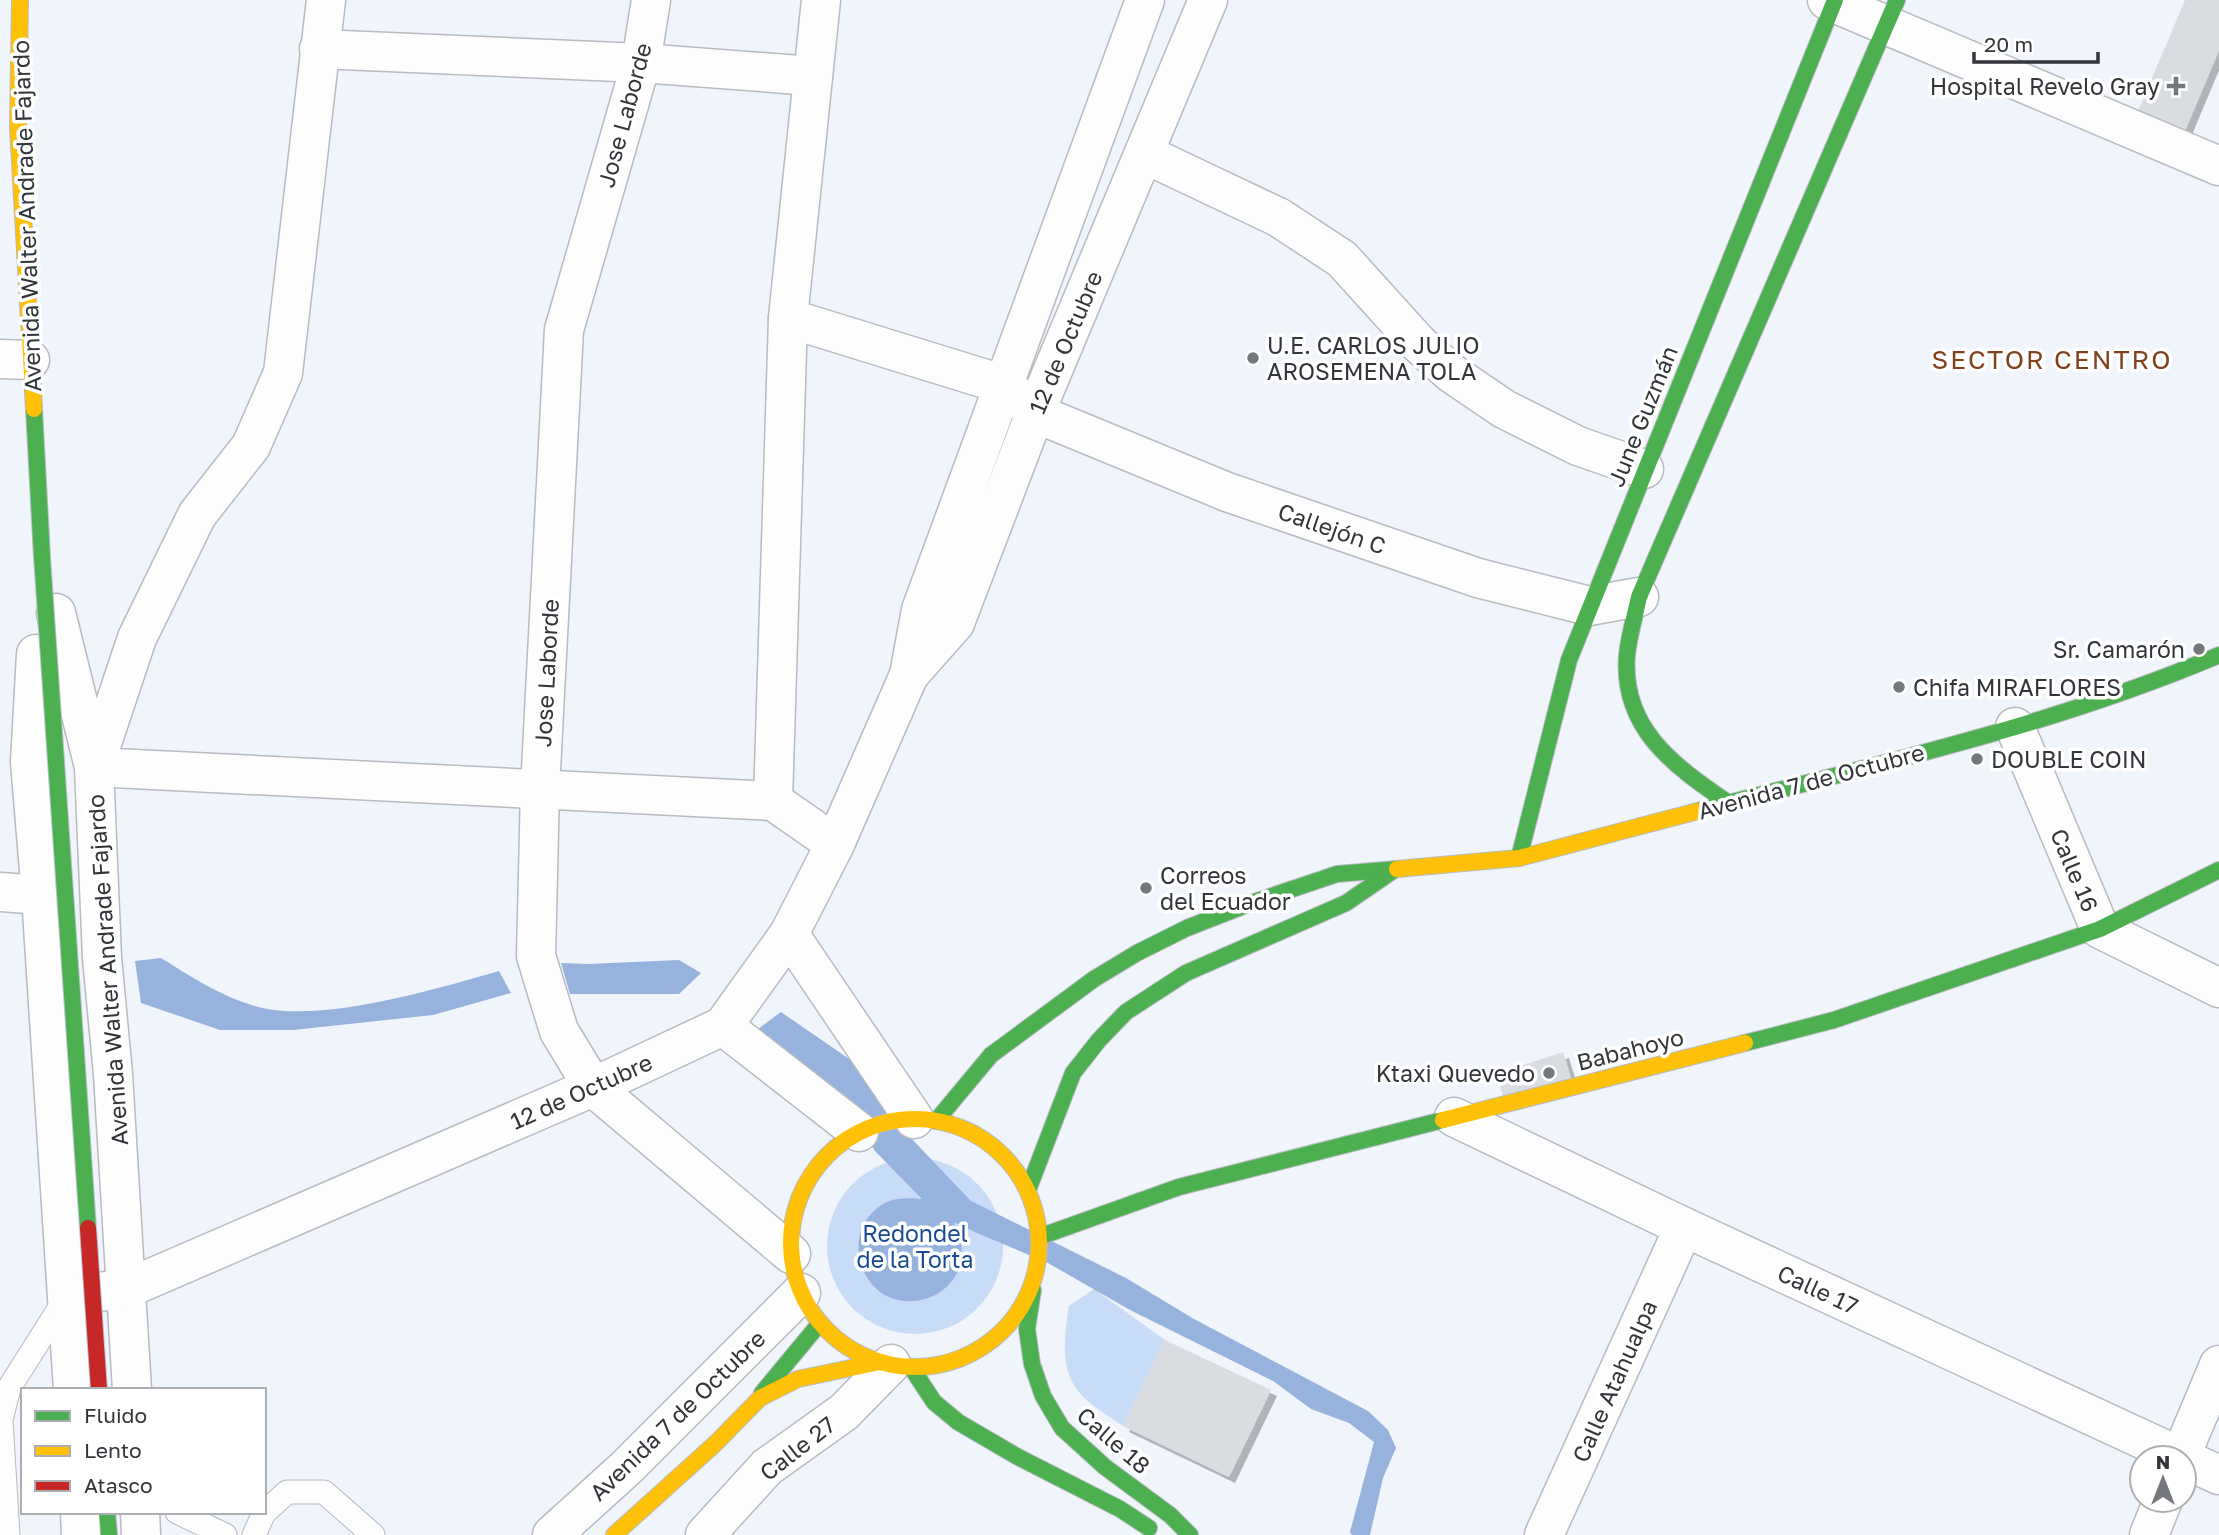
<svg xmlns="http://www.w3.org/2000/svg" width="2219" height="1535" viewBox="0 0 2219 1535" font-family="'Golos Text',sans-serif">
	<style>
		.green { fill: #c8dbf7 }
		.water { fill: #96b3de }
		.building { fill: #d9dce1; filter: url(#shadow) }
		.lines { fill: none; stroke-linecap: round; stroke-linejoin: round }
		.lane-casing { stroke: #b8bbc0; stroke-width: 25 }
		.street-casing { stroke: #b8bbc0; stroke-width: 41 }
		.fast-casing { stroke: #b8bbc0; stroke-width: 18 }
		.slow-casing { stroke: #b8bbc0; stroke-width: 18 }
		.lane { stroke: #fdfdfe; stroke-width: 23 }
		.street { stroke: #fdfdfe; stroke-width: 38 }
		.fast { stroke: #4caf50; stroke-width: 16 }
		.slow { stroke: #ffc107; stroke-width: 16 }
		.fast-bridge-casing { stroke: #bdc3cd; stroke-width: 18; stroke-linecap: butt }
		.jam-bridge-casing { stroke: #bdc3cd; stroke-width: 18; stroke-linecap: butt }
		.fast-bridge { stroke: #4caf50; stroke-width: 16 }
		.jam-bridge { stroke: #c62828; stroke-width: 16 }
		.poi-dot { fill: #74787d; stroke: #fff; stroke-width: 2.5 }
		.labels { text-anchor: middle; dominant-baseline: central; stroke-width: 7; stroke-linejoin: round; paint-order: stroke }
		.poi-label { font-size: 23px; fill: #323539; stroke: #fff; text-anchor: start }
		.street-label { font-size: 23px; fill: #323539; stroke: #fff }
		.park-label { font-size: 23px; fill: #1a4a91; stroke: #fff }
		.quarter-label { font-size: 26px; letter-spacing: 2px; fill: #80411c; stroke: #fff }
	</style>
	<defs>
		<filter id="shadow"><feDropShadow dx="6" dy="6" stdDeviation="0" flood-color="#0004"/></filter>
	</defs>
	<rect width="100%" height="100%" fill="#f0f4fb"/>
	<!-- green -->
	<g class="green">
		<circle cx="915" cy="1246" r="88"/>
		<path d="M 1094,1289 L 1165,1340 L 1123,1426 C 1109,1416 1090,1406 1079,1392 C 1059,1369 1065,1333 1069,1306 Z"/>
	</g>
	<!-- water -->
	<g class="water">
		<path d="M 161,958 C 193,978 225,999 262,1008 C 326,1022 436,989 499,971 L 511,993 L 433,1015 L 293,1030 L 220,1030 L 141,1003 L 135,961 Z"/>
		<polygon points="679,960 701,973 679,994 570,994 561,963 588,964"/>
		<path d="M 781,1012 L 855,1063 L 908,1135 L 971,1201 L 1126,1278 L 1194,1319 L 1368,1411 L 1388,1430 L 1396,1448 L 1383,1478 L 1370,1535 L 1352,1535 L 1350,1532 L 1374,1442 L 1349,1423 L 1311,1409 L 1273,1381 L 1130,1310 L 1048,1263 L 977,1233 L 954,1222 C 963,1242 967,1263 951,1282 C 941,1294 928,1300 913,1301 C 859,1305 837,1229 885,1203 C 897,1197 911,1198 922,1199 L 875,1151 L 833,1087 L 743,1040 Z"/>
	</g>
	<!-- building -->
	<g class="building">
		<polygon points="2185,0 2219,0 2219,50 2180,143 2133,123"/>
		<polygon points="1563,1052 1572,1082 1504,1100 1497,1074"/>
		<polygon points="1165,1340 1271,1390 1229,1477 1123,1426"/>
	</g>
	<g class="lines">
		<defs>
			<g id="lane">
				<polyline points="177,1512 225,1535"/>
				<polyline points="8,1535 1,1420 9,1388 66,1298"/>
				<polyline points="254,1535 264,1513 287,1492 324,1492 373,1535"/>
			</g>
			<g id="street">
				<polyline points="326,0 283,373 251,446 197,515 137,638 94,767 773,801 835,844"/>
				<polyline points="651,0 641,63 564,330 540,789 536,956 559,1031 593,1087 791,1254"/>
				<polyline points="1145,0 921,610 909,675 955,623 1035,413 1208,0"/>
				<polyline points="1827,0 2219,166"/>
				<polyline points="319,49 641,63 813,76"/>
				<polyline points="1145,154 1278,217 1342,259 1419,344 1451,373 1504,409 1578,446 1644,469"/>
				<polyline points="788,318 1005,385 1035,413 1227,492 1478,578 1589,606 1639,597"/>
				<polyline points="0,359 30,360"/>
				<polyline points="56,613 94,767 102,958 113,1074 132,1390"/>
				<polyline points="36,654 30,762 41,895 73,1390"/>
				<polyline points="2015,727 2100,929 2219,988"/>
				<polyline points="773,801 788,318 821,0"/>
				<polyline points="0,892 41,895"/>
				<polyline points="789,934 914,1119"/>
				<polyline points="723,1026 859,1132"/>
				<polyline points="1454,1117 1684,1227 2183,1458"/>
				<polyline points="68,1295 126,1289 593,1087 723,1026 789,934 835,844 909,675"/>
				<polyline points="2180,1458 2219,1365"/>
				<polyline points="2184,1459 2219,1475"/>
				<polyline points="80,1512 81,1535"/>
				<polyline points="140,1512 141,1535"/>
				<polyline points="552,1535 626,1468 801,1293"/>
				<polyline points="705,1535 767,1467 844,1412 891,1364"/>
				<polyline points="1544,1535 1684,1227"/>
				<polyline points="2149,1535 2163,1500"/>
			</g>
			<g id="fast">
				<polyline points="34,409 42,557"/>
				<path d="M 1727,802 C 1673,765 1621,728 1627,655 C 1629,635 1635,616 1639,597 L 1897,0"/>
				<path d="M 1698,811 C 1873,765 2052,726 2219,655"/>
				<polyline points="1519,858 1569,660 1835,0"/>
				<polyline points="1745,1043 1834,1020 2100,929 2219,870"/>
				<polyline points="936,1121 991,1055 1094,979 1137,953 1187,928 1251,903 1337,874 1397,869"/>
				<polyline points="1028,1190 1073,1073 1099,1040 1126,1012 1186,973 1346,903 1394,870"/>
				<polyline points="1039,1237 1179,1187 1443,1120"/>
				<polyline points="1033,1290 1027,1329 1032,1364 1043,1396 1062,1428 1105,1467 1170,1515 1190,1535"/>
				<polyline points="911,1367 934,1402 958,1422 1018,1457 1120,1509 1149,1528"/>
				<polyline points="762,1393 820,1323"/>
				<polyline points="107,1512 109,1535"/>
			</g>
			<g id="slow">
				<polyline points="20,0 18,127 34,409"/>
				<polyline points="1397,869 1519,858 1698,811"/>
				<circle cx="915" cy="1243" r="124"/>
				<polyline points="1443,1120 1745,1043"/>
				<polyline points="614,1535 716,1443 760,1398 798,1379 875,1363"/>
			</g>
		</defs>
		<!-- lane casing -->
		<use href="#lane" class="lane-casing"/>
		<!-- street casing -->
		<use href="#street" class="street-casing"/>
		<!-- fast casing -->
		<use href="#fast" class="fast-casing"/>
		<!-- slow casing -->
		<use href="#slow" class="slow-casing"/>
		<!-- lane -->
		<use href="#lane" class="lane"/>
		<!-- street -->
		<use href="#street" class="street"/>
		<!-- fast -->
		<use href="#fast" class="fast"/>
		<!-- slow -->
		<use href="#slow" class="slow"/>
		<defs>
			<polyline id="fast-bridge" points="42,557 88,1228"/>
			<polyline id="jam-bridge" points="88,1228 99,1390"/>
		</defs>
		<!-- fast-bridge casing -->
		<use href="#fast-bridge" class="fast-bridge-casing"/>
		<!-- jam-bridge casing -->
		<use href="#jam-bridge" class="jam-bridge-casing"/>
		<!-- fast-bridge -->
		<use href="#fast-bridge" class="fast-bridge"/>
		<!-- jam-bridge -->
		<use href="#jam-bridge" class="jam-bridge"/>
	</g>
	<!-- markers -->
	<g class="poi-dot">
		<path d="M2172.5 75.5h7v7h7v7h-7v7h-7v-7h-7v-7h7z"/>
		<circle cx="1253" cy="358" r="7"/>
		<circle cx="2199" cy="649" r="7"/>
		<circle cx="1899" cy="687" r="7"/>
		<circle cx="1977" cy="759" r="7"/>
		<circle cx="1146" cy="888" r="7"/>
		<circle cx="1549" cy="1073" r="7"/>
	</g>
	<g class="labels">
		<!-- poi labels -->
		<g class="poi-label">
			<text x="2160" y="86" text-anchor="end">Hospital Revelo Gray</text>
			<text x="1267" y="345">U.E. CARLOS JULIO<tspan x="1267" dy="26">AROSEMENA TOLA</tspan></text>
			<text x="2185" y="649" text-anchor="end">Sr. Camarón</text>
			<text x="1913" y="687">Chifa MIRAFLORES</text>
			<text x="1991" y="759">DOUBLE COIN</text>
			<text x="1160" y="875">Correos<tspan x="1160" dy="26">del Ecuador</tspan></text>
			<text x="1535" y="1073" text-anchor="end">Ktaxi Quevedo</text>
		</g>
		<!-- street labels -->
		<g class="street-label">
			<text transform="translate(624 115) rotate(-75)">Jose Laborde</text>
			<text transform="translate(26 216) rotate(-92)">Avenida Walter Andrade Fajardo</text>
			<text transform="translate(1065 342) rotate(-67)">12 de Octubre</text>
			<text transform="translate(1642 416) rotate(-68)">June Guzmán</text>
			<text transform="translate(1332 528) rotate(19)">Callejón C</text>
			<text transform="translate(546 673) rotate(-87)">Jose Laborde</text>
			<text transform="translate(1811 781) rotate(-15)">Avenida 7 de Octubre</text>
			<text transform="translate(2075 870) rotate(67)">Calle 16</text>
			<text transform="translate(107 970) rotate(-94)">Avenida Walter Andrade Fajardo</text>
			<text transform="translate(1630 1049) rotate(-14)">Babahoyo</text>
			<text transform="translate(581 1091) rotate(-24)">12 de Octubre</text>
			<text transform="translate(1818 1289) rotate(25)">Calle 17</text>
			<text transform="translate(1614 1381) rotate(-66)">Calle Atahualpa</text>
			<text transform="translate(677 1415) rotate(-44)">Avenida 7 de Octubre</text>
			<text transform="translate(1114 1440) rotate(41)">Calle 18</text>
			<text transform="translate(797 1448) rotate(-38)">Calle 27</text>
		</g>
		<!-- park labels -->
		<g class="park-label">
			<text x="915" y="1233">Redondel<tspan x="915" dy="26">de la Torta</tspan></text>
		</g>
		<!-- quarter labels -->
		<g class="quarter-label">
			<text x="2052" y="359">SECTOR CENTRO</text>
		</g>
	</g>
	<!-- legend -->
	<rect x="21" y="1388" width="245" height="126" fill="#ffffff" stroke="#adaeb0" stroke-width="2"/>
	<rect x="35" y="1411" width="35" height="10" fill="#4caf50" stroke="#adaeb0" stroke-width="2"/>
	<text x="84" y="1423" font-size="21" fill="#323539">Fluido</text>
	<rect x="35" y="1446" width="35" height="10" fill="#ffc107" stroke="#adaeb0" stroke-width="2"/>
	<text x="84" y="1458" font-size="21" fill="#323539">Lento</text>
	<rect x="35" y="1481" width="35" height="10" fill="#c62828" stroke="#adaeb0" stroke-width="2"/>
	<text x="84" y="1493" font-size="21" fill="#323539">Atasco</text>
	<!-- north arrow -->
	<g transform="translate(2163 1479)"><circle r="33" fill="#ffffff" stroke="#adaeb0" stroke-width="2"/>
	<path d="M0-5L12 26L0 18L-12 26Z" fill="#74787d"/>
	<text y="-10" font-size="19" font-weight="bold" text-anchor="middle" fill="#323539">N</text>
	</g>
	<!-- scale -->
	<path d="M1974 52v10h124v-10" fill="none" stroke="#323539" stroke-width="3.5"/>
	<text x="1984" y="52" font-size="21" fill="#323539" stroke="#ffffff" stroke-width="5" paint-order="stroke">20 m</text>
</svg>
